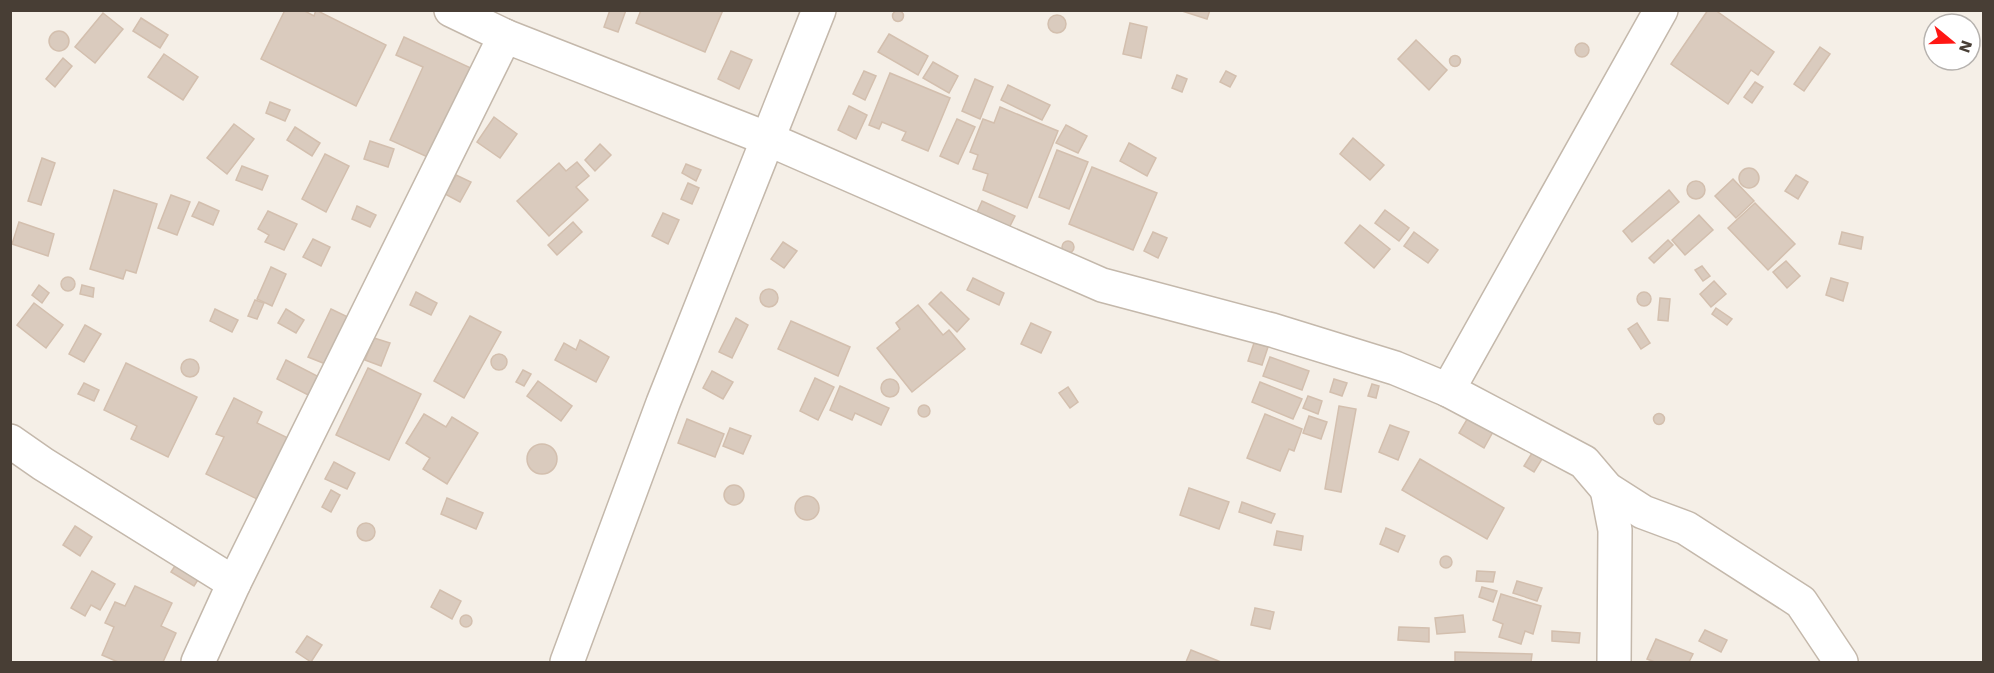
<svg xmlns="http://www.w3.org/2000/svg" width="1994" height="673" viewBox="0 0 1994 673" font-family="'Work Sans',sans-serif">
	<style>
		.building { fill: #dacbbe; stroke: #d3bfae; stroke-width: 1.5 }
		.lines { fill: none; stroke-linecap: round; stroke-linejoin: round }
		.street-casing { stroke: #c4b8ab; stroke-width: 36 }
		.street { stroke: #fff; stroke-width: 33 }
	</style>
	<rect width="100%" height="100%" fill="#f5efe7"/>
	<!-- building -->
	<g class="building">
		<polygon points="285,10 303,10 314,16 316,10 386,45 356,106 261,59"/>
		<polygon points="610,10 626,10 618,32 604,27"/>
		<polygon points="641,10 723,10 705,52 636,23"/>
		<polygon points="1179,10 1210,10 1207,19"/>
		<polygon points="1708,10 1715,10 1774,52 1758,75 1751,70 1728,104 1671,64"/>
		<circle cx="898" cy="16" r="5.5"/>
		<polygon points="103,13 123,29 95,63 75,47"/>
		<circle cx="1057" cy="24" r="9"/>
		<polygon points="141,18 168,35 160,48 133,31"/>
		<polygon points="1130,23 1147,27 1141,58 1123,54"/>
		<circle cx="59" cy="41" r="10"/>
		<polygon points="889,34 928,56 918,75 878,52"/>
		<polygon points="404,37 473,69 432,159 390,140 423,67 396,55"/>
		<polygon points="1416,40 1447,70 1429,90 1398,59"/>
		<circle cx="1582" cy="50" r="7"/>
		<polygon points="1820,47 1830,54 1804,91 1794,84"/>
		<polygon points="731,51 752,60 739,89 718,79"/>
		<polygon points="164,54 198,77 183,100 148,77"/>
		<circle cx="1455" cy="61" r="5.5"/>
		<polygon points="63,58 72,66 55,87 46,79"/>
		<polygon points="933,62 958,76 949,93 923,78"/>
		<polygon points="864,71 876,76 865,100 853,94"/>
		<polygon points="1226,71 1236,76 1230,87 1220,82"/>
		<polygon points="890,73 950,98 928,151 902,140 906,132 882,122 879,129 869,125"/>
		<polygon points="1177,75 1187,79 1182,92 1172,88"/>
		<polygon points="975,79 993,87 980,119 962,111"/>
		<polygon points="1755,82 1763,87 1752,103 1744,97"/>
		<polygon points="1008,85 1050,105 1042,120 1001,100"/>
		<polygon points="270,102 290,110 285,121 266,113"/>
		<polygon points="849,106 867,115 856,139 838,130"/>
		<polygon points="1000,107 1058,131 1027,208 983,190 988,174 973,169 978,155 970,152 983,119 994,123"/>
		<polygon points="494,117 517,134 500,158 477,142"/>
		<polygon points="957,119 975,127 958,164 940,156"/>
		<polygon points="234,124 254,139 227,174 207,158"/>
		<polygon points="1066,125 1087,136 1078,153 1056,143"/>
		<polygon points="295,127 320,143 312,156 287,140"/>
		<polygon points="1353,138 1384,165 1370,180 1340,154"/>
		<polygon points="370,141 394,149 388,167 364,159"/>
		<polygon points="1129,143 1156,158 1147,176 1120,161"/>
		<polygon points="600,144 611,155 595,171 585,160"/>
		<polygon points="1057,150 1088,162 1069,209 1039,197"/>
		<polygon points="325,154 349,166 326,212 302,199"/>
		<polygon points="42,158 55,163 41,205 28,201"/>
		<polygon points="577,162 589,176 576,187 588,200 549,236 517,201 559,163 566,171"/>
		<polygon points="686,164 701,170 696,181 682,173"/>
		<polygon points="242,166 268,176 262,190 236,180"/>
		<polygon points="1092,167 1157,193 1133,250 1069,224"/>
		<circle cx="1749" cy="178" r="10"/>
		<polygon points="456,175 471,182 460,202 445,194"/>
		<polygon points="1796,175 1808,182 1798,199 1785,191"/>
		<polygon points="1733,179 1754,201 1736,218 1715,196"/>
		<circle cx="1696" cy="190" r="9"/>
		<polygon points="688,183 699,188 692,204 681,199"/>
		<polygon points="114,190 157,204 136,273 126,270 123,279 90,269"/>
		<polygon points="1669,190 1679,202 1632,242 1623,231"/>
		<polygon points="171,195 190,202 177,235 158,228"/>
		<polygon points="982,201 1015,216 1006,234 974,219"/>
		<polygon points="199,202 219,211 213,225 192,216"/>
		<polygon points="1755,203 1795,244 1768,270 1728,228"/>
		<polygon points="357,206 376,215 370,227 352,219"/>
		<polygon points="1385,210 1409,228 1399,241 1375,223"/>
		<polygon points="268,211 297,224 284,250 265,242 269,235 258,229"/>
		<polygon points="663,213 679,220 668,244 652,236"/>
		<polygon points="1699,215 1713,230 1685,255 1672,240"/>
		<polygon points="19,222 54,234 48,256 12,244"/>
		<polygon points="573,222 582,232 557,255 548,245"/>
		<polygon points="1360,225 1390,249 1374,268 1345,243"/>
		<polygon points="1153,232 1167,238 1158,258 1144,251"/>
		<polygon points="1414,232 1438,250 1428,263 1404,246"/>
		<polygon points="1842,232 1863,237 1861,249 1839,244"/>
		<polygon points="313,239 330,247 321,266 303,257"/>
		<polygon points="1668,240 1673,245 1654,263 1649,258"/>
		<circle cx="1068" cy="247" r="6"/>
		<polygon points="783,242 797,251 784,268 771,259"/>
		<polygon points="1786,261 1800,276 1787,288 1773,272"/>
		<polygon points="1702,266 1710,276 1703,281 1695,270"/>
		<polygon points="271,267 286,274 272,306 257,299"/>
		<circle cx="68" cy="284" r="7"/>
		<polygon points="973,278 1004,293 999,305 967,290"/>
		<polygon points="1831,278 1848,283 1843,301 1826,295"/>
		<polygon points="1714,281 1726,294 1711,307 1700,294"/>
		<polygon points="39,285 49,293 42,303 32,295"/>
		<polygon points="82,285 94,288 93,297 80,294"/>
		<circle cx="769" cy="298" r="9"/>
		<polygon points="416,292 437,303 431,315 410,305"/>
		<polygon points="941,292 969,319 957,332 929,304"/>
		<circle cx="1644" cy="299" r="7"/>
		<polygon points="1660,298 1670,299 1668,321 1658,320"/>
		<polygon points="255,300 264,303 257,319 248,316"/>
		<polygon points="34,303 63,325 46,348 17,325"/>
		<polygon points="918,305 943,335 949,330 965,349 912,392 877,348 900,329 896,323"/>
		<polygon points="1716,308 1732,319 1727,325 1712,314"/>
		<polygon points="215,309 238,320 232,332 210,321"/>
		<polygon points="286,309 304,320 296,333 278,323"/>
		<polygon points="331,309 350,318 328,365 308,357"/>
		<polygon points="470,316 501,332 464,398 434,381"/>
		<polygon points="736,318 748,325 732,358 719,352"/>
		<polygon points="791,321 850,347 838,376 778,349"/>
		<polygon points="1031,323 1051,332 1041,353 1021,344"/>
		<polygon points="1637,323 1650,343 1641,349 1628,329"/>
		<polygon points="85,325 101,334 84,362 69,354"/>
		<polygon points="374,338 390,343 381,366 365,360"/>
		<polygon points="580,340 609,357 596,382 555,360 564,343 576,350"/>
		<polygon points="1254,343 1268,347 1262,365 1248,361"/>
		<circle cx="499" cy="362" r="8"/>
		<polygon points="1270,357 1309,371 1302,390 1263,376"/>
		<circle cx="190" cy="368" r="9"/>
		<polygon points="286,360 323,379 314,398 277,379"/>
		<polygon points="126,363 197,397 168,457 131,439 137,426 104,410"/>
		<polygon points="368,368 421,394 389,460 336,435"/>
		<polygon points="523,370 531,374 524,386 516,382"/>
		<polygon points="712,371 733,382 723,399 703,388"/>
		<polygon points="815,378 834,387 818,420 800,411"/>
		<polygon points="1334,379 1347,383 1342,396 1330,392"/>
		<circle cx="890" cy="388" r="9"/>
		<polygon points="538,381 572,406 561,421 527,396"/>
		<polygon points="1260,382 1302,399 1293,419 1252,402"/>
		<polygon points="84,383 99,390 94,401 78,394"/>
		<polygon points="1372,384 1379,386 1376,398 1368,396"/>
		<polygon points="840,386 889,408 881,425 855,413 852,420 830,410"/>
		<polygon points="1068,387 1078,402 1070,408 1059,393"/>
		<polygon points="1308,396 1322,401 1318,414 1303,408"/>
		<polygon points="234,398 262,412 257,423 290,439 259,500 206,474 224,437 216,434"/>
		<circle cx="924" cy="411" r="6"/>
		<polygon points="1339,406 1356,409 1341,492 1325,489"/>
		<circle cx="1659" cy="419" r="5.5"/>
		<polygon points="424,414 446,427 452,417 478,433 447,484 423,469 430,458 406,443"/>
		<polygon points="1265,414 1302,429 1294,451 1289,449 1280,471 1247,458"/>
		<polygon points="1309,416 1327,422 1321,439 1303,433"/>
		<polygon points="1469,416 1494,430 1484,448 1459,433"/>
		<polygon points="687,419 724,434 715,457 678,443"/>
		<polygon points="1390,425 1409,432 1398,460 1379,452"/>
		<polygon points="730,428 751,436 743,454 723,446"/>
		<circle cx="542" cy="459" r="15"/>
		<polygon points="1532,453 1542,459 1534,472 1524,466"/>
		<polygon points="1420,459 1504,508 1487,539 1402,490"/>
		<polygon points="334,462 355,473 347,489 325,479"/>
		<circle cx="734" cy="495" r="10"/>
		<polygon points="1189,488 1229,502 1219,529 1180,515"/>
		<polygon points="331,490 340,495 331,512 322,507"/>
		<circle cx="807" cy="508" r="12"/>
		<polygon points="447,498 483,513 476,529 441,514"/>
		<polygon points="1242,502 1275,514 1271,523 1239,512"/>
		<circle cx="366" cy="532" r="9"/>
		<polygon points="75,526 92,537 80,556 63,545"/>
		<polygon points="1386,528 1405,536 1398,552 1380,544"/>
		<polygon points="1277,531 1303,536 1301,550 1274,545"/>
		<circle cx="1446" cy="562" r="6"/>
		<polygon points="180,558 203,572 194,586 171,572"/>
		<polygon points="92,571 115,584 100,610 91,605 85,616 71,608"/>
		<polygon points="1477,571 1495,572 1493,582 1476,581"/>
		<polygon points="1517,581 1542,588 1537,601 1513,593"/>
		<polygon points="135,586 172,603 161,626 176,633 163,662 118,662 102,655 114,627 105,623 115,602 125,606"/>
		<polygon points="1482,587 1497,591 1493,602 1479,597"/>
		<polygon points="440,590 461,601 452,619 431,607"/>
		<polygon points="1501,594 1541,606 1533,634 1525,631 1521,644 1499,637 1503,624 1493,620"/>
		<polygon points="1255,608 1274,612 1270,629 1251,625"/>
		<circle cx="466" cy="621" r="6"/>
		<polygon points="1463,615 1465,632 1437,634 1435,618"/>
		<polygon points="1399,627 1429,628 1429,642 1398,640"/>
		<polygon points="1705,630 1727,640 1721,652 1699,641"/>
		<polygon points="1552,631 1580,633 1579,643 1552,641"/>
		<polygon points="307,636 322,645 311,662 296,652"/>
		<polygon points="1656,639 1693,654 1689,662 1655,662 1647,659"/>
		<polygon points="1191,650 1221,662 1186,662"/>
		<polygon points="1455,652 1532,654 1531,662 1455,662"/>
	</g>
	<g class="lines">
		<defs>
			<g id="street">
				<polyline points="451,10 505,36 768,139 1102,285 1272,330 1395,368 1448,390 1584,462 1607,489 1643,512 1686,528 1801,602 1841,662"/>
				<polyline points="1448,390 1661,10"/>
				<polyline points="10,441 43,464 234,583"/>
				<polyline points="1607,489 1615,530 1614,662"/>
				<polyline points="198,662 234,583 505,36"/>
				<polyline points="567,662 663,403 819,10"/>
			</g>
		</defs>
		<!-- street casing -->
		<use href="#street" class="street-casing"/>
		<!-- street -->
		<use href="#street" class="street"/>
	</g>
	<!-- border -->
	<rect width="1994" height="673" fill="none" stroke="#483e35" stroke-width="24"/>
	<!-- north arrow -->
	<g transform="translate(1952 42) rotate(109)"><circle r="28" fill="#ffffff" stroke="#b6b2ae" stroke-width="1.5"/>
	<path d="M0-4.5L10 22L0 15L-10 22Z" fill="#ff1714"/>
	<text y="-9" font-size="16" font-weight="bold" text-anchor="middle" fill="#483e35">N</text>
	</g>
</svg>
